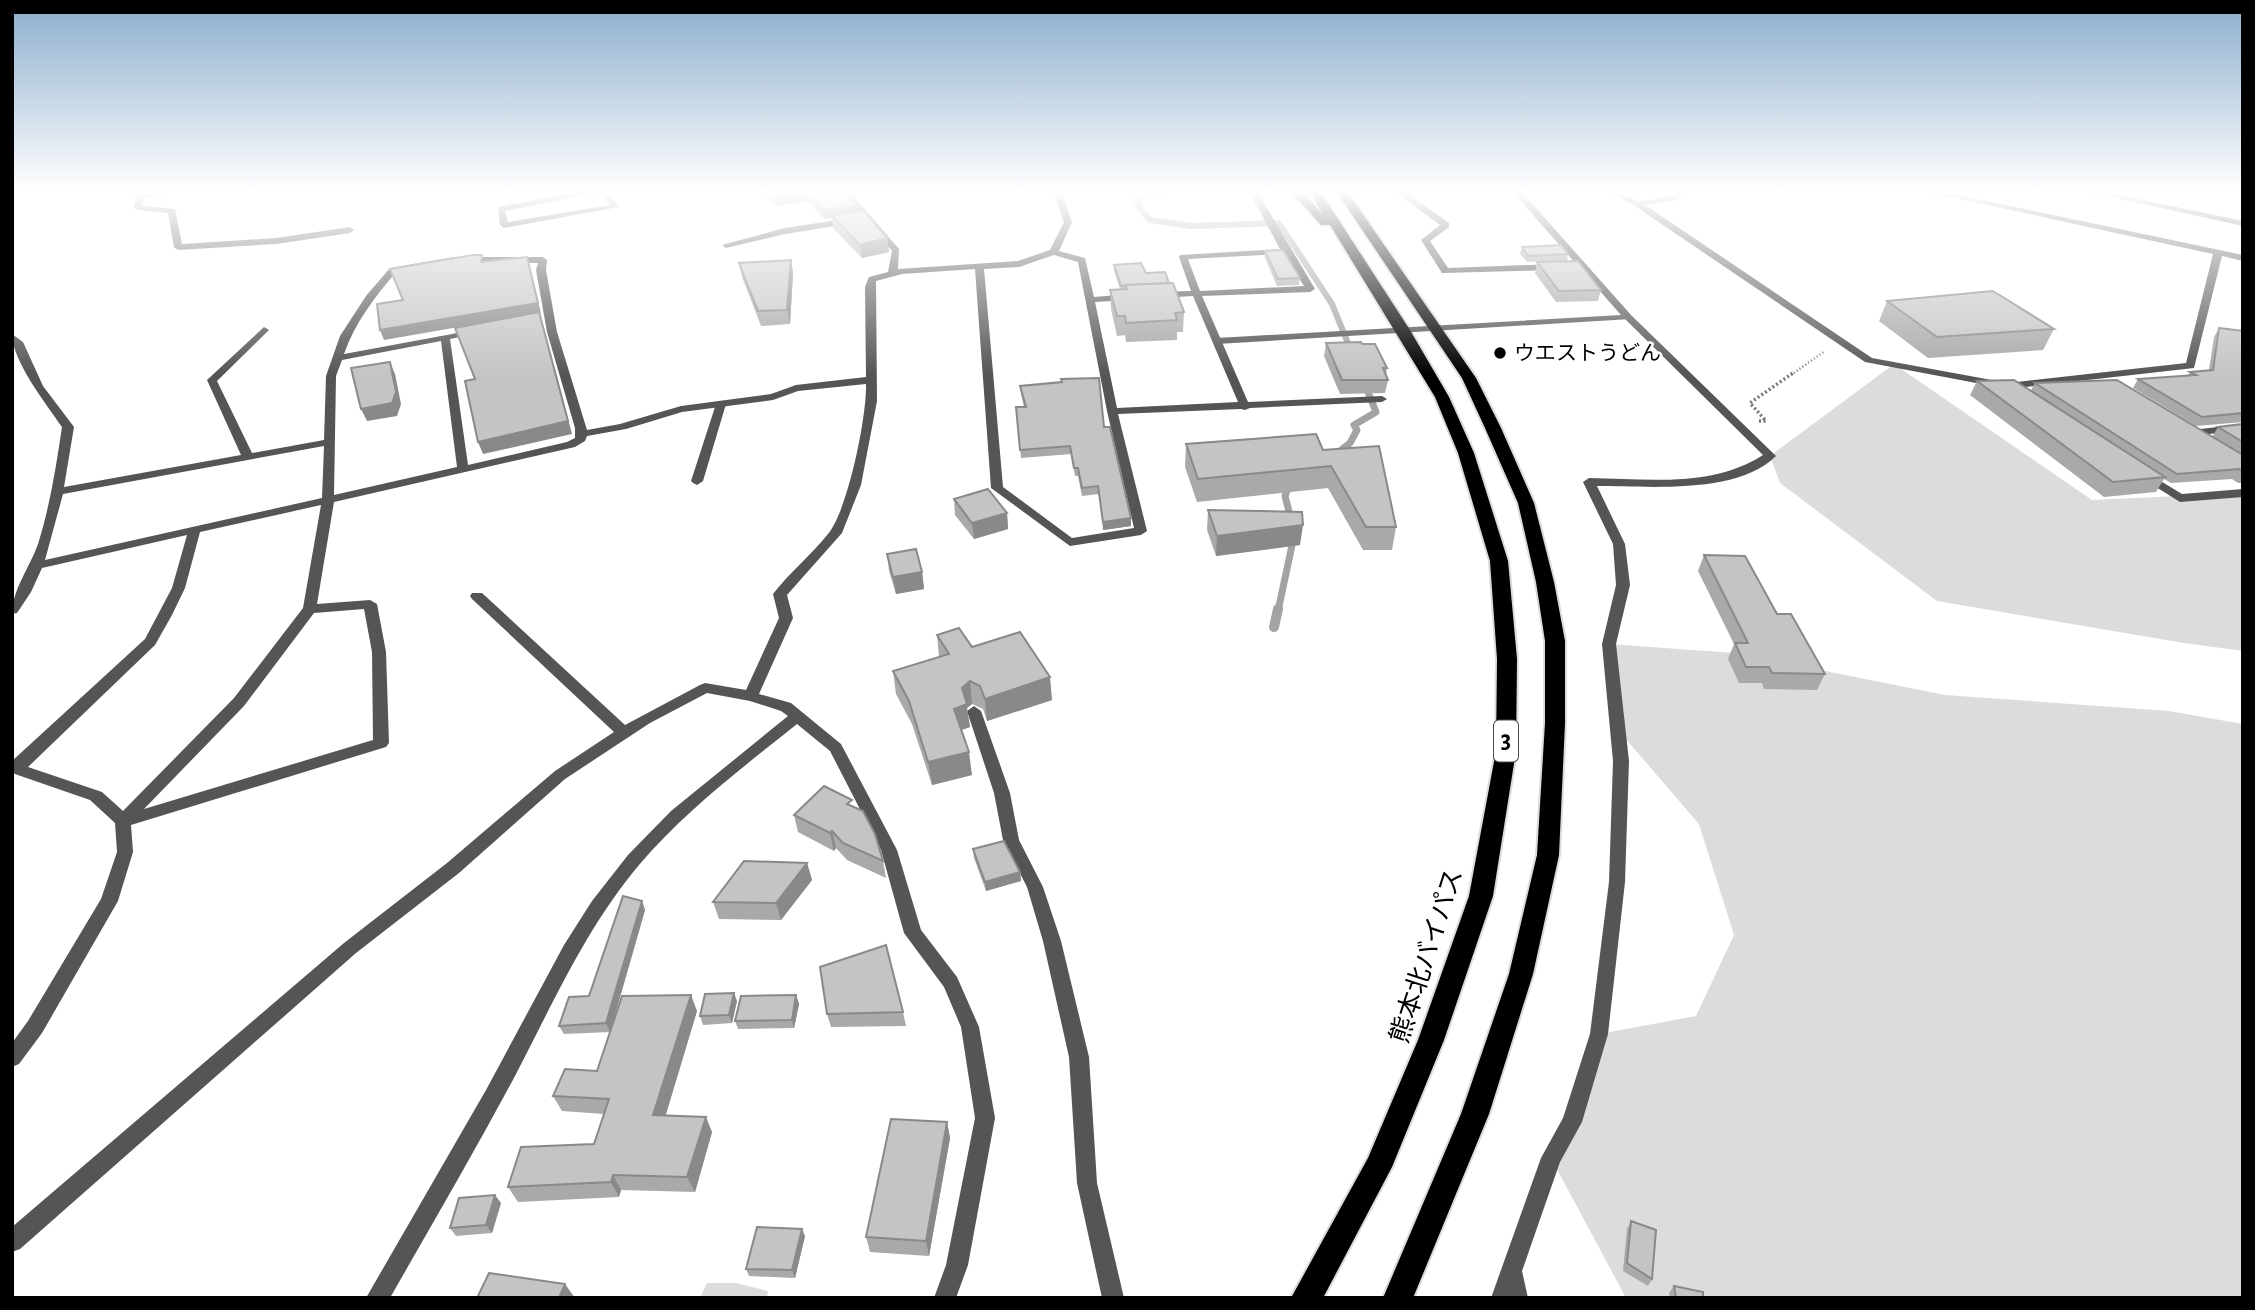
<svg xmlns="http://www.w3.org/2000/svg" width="2255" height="1310" viewBox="0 0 2255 1310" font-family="'Alegreya Sans','Noto Sans JP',sans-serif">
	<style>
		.green { fill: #dcdcdc }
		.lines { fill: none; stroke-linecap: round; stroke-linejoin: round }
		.stream-far2 { stroke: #a3a3a3; stroke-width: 6 }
		.stream-far1 { stroke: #a3a3a3; stroke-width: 7 }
		.stream { stroke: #a3a3a3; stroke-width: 10 }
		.trunk-casing { stroke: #dbdbdb; stroke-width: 4 }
		.path-far1 { stroke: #777; stroke-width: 2.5; stroke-dasharray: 1 2.5; stroke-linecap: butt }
		.path { stroke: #777; stroke-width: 3.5; stroke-dasharray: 2 2.5; stroke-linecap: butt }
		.service { fill: #555; fill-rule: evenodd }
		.minor { fill: #555; fill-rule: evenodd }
		.tertiary { fill: #555; fill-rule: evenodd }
		.trunk { fill: #000; fill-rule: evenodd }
		.wall { fill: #a9a9a9 }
		.shaded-wall { fill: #898989 }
		.building { fill: #c4c4c4; stroke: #898989; stroke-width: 2 }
		.poi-dot { fill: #000; stroke: #fff; stroke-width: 2.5 }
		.labels { text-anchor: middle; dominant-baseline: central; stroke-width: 5; stroke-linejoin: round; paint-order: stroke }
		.far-poi-label { font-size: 21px; fill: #000; stroke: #fff; text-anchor: start }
		.shield { fill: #fff; stroke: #4c4c4c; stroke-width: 2 }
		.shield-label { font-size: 24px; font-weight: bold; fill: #000 }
		.street-label { font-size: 26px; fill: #000; stroke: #fff }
	</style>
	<rect width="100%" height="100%" fill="#fff"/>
	<!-- green -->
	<g class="green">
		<polygon points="1894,364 2092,500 2243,493 2243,651 2184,643 1937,601 1780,483 1770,456"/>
		<polygon points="1609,644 1735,653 1945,695 2169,711 2243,724 2243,1298 1626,1298 1551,1158 1599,1034 1696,1016 1734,935 1699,824 1618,730"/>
		<polygon points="707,1283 736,1283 768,1291 767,1298 700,1298"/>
	</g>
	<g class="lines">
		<!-- stream-far2 -->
		<polyline class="stream-far2" points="1164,191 1134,201 1150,220 1191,226 1279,223 1332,304 1352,353"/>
		<!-- stream-far1 -->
		<g class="stream-far1">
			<polyline points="1335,455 1350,443 1357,430 1354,425 1376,412 1364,382"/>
			<polyline points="1290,483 1285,496 1292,523"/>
			<polyline points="1278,611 1294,536"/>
		</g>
		<!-- stream -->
		<polyline class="stream" points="1274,627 1278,609"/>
		<defs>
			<g id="trunk">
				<polygon points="1290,191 1301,191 1323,214 1309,191 1320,191 1410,330 1449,397 1474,453 1508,561 1517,659 1516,751 1493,896 1444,1040 1392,1167 1323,1298 1291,1298 1368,1158 1418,1040 1469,896 1496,751 1497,659 1490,561 1458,453 1435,397 1330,225 1321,225"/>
				<polygon points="1336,191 1347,191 1476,378 1501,428 1534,503 1554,582 1565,641 1565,723 1559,855 1533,974 1489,1114 1413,1298 1383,1298 1461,1114 1509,974 1537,855 1545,723 1545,641 1536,582 1518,503 1485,428 1462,378"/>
			</g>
		</defs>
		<!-- trunk casing -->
		<use href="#trunk" class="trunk-casing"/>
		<!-- path-far1 -->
		<polyline class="path-far1" points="1791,375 1825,351"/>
		<!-- path -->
		<polyline class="path" points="1759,421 1766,421 1750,403 1793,373"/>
		<!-- service -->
		<g class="service">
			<polygon points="851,218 855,221 854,223 785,234 726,248 722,245 785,228"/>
			<polygon points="721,401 726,404 703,481 697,485 693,483 691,481 716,404"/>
			<polygon points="974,706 981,711 1010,793 1019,840 1043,887 1061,941 1089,1057 1097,1183 1124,1298 1102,1298 1077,1183 1069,1057 1043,941 1027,887 1003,840 994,793 967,711"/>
		</g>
		<!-- minor -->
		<g class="minor">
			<polygon points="156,191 173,191 143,199 142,206 175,209 182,244 276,238 350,227 354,230 350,233 276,244 178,250 174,247 168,213 138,210 134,208 136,195"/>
			<path d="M 582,191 L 607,191 L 619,207 L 504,228 L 500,225 L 498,207 ZM 600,192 L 610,205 L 508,222 L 505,211 Z"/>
			<path d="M 840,191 L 849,191 L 899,249 L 898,269 L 1018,261 L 1050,250 L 1064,222 L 1053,191 L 1061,191 L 1072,222 L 1059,251 L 1085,258 L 1094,297 L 1129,294 L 1134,297 L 1129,300 L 1095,302 L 1117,408 L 1238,402 L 1193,296 L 1160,298 L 1155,295 L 1160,292 L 1191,291 L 1179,257 L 1180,255 L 1280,249 L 1249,191 L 1257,191 L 1315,289 L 1310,292 L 1202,296 L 1248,402 L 1382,396 L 1387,399 L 1382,402 L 1250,408 L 1245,410 L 1241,409 L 1118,414 L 1147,531 L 1141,535 L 1070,546 L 991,488 L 975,269 L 902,274 L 876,281 L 877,401 L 861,485 L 842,533 L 787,595 L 793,618 L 759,694 L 791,703 L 841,744 L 897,850 L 921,930 L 957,977 L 979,1027 L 995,1118 L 968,1265 L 956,1298 L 934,1298 L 946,1265 L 975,1118 L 961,1027 L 944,987 L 904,933 L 881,850 L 830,751 L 797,724 C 742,768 685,811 639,865 C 586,928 553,1003 515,1076 C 475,1151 432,1224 390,1298 L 366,1298 L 486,1090 L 564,945 L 592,901 L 628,855 L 671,811 L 788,716 L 781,711 L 750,701 L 707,693 L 650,723 L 565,779 L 459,873 L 356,953 L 20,1249 L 12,1252 L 12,1227 L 344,943 L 447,863 L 555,771 L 614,732 L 472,599 L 470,596 L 472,593 L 482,593 L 625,725 L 700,685 L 705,683 L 746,690 L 779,618 L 773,594 C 790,572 811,555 828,534 C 848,510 867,416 866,384 L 798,391 L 773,400 L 682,412 L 626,429 L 587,436 L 585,441 L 575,447 L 334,502 L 317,604 L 370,600 L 377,604 L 386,652 L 389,743 L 386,747 L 131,825 L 133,852 L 118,901 L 42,1033 L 19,1064 L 12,1067 L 12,1043 L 28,1021 L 101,899 L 117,852 L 115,823 L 90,800 L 12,773 L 12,761 L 145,639 L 172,588 L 187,535 L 42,568 L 31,592 L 17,613 L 12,614 C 12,590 30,567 38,544 C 50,506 56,467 62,427 C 47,405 12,361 12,334 L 23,342 L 43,386 L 74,427 L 64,487 L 241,455 L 207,380 L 264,327 L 269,330 L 267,332 L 217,381 L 252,453 L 324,440 L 326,376 L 340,336 L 366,296 L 390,268 L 454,257 L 543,257 L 547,260 L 546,270 L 557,332 L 587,430 L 620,424 L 681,406 L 771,394 L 796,385 L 866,377 L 865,287 L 869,277 L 888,272 L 892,251 ZM 1283,254 L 1304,286 L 1200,291 L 1188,259 ZM 1054,255 L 1078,262 L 1107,411 L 1134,528 L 1072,538 L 1003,487 L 984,269 L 1019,267 ZM 490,262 L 538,263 L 536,270 L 547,332 L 575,428 L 575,438 L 567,442 L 468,465 L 450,339 L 479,333 L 479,329 L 344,354 C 355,322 375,297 396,272 L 454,263 ZM 441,341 L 457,467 L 334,495 L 336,376 L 342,360 ZM 324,446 L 322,498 L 45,560 L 63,494 ZM 321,505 L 303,608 L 234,698 L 123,811 L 102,792 L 28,767 L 155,645 L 172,615 L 185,588 L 200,532 ZM 364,609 L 372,652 L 373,740 L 144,809 L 244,706 L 314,613 Z"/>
			<polygon points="1394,191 1404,191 1449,223 1449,227 1430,241 1448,268 1555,264 1560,267 1555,270 1442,273 1421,240 1440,225"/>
			<path d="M 1608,191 C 1622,191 1630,201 1641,201 C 1658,201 1672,191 1687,191 L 1677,200 L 1645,205 L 1872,358 L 2008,383 L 2186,363 L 2213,254 L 1923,191 L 1940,191 L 2243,255 L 2243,261 L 2222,256 L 2194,368 L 2008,389 L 1865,362 L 1635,206 Z"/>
			<path d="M 1625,315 L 1631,315 L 1776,456 C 1737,495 1648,486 1597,486 L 1625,544 L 1630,585 L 1616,644 L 1629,761 L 1625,882 L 1608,1034 L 1582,1122 L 1560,1162 L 1522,1271 L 1528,1298 L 1491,1298 L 1541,1158 L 1563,1118 L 1590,1034 L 1609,882 L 1613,761 L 1602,644 L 1616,585 L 1613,544 L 1583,482 L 1589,478 C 1647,479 1712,488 1763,455 L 1625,319 Z"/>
			<polygon points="2243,424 2243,430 2192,436 2186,433 2192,430"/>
			<polygon points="2144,471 2182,494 2243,489 2243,497 2180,502 2140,477 2138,475"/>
		</g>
		<!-- tertiary -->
		<g class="tertiary">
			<polygon points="1512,191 1521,191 1631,315 1631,319 1217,344 1212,341 1217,338 1621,315"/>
			<polygon points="2084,191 2101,191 2243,221 2243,226"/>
		</g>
		<!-- trunk -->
		<use href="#trunk" class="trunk"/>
	</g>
	<!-- wall -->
	<g class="wall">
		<polygon points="761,191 842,191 856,212 887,238 889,252 862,258 834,229 832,218 825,219 807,201 776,206"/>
		<polygon points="1522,247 1568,254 1567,261 1527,262 1520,254"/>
		<polygon points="1265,251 1300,278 1299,285 1277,286 1265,258"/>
		<polygon points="791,260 793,273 790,324 761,326 742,277 739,263"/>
		<polygon points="1537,262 1601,290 1598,301 1556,302 1535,273"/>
		<polygon points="1114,265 1146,273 1169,283 1184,312 1183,332 1177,332 1177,340 1126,342 1125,335 1117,336 1111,309 1110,290 1120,289 1114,271"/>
		<polygon points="1887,301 2054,329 2043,350 1928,358 1879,321"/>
		<polygon points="2219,328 2243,331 2243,422 2196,426 2133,388 2138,379 2188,376 2190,372 2209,370 2214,337"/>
		<polygon points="1326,343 1362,344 1387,368 1386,375 1388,380 1385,393 1340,394 1324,356"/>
		<polygon points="1977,381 2031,390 2035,383 2212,437 2218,427 2243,424 2243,483 2238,483 2232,479 2171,483 2164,479 2156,492 2104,497 1970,395"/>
		<polygon points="1020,386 1104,427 1131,526 1103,530 1099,494 1082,496 1078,476 1075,476 1071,454 1021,458 1016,407 1024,407 1021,394"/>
		<polygon points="1186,444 1323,450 1396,527 1392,550 1363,550 1328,488 1197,502 1185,467"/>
		<polygon points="954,499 1007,513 1008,529 974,539 955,515"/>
		<polygon points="1208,510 1300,545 1216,556 1207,530"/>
		<polygon points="887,554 922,572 924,589 896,594 889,571"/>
		<polygon points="1704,555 1777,614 1825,674 1817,690 1764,689 1762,683 1739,683 1728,659 1734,644 1698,571"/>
		<polygon points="937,635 972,647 1052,700 987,721 983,709 972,704 967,708 970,727 961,730 972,775 932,785 912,724 896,694 893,671 939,657"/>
		<polygon points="853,807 883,861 886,878 847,860 836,848 834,851 798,832 794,815"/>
		<polygon points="973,849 1020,872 1021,881 986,891 974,858"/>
		<polygon points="807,863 812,880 781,920 719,919 713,902"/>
		<polygon points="642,901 645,910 610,1032 564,1034 559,1026 589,996"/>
		<polygon points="796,995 799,1004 794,1028 738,1029 735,1021"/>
		<polygon points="737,1001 732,1023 703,1025 700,1016"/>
		<polygon points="697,1011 665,1116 712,1132 695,1192 621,1190 619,1197 518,1202 508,1187 594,1144 604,1114 562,1111 553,1096 597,1071"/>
		<polygon points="903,1012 906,1026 831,1027 827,1014"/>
		<polygon points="947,1122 950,1138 929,1256 870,1252 866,1237"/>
		<polygon points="501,1203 492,1233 456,1236 450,1228"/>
		<polygon points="1631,1221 1652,1279 1648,1286 1623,1271 1627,1229"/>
		<polygon points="805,1236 795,1278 749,1276 746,1269"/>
		<polygon points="1674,1286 1703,1298 1670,1298 1669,1293"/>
	</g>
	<!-- shaded-wall -->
	<g class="shaded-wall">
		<polygon points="806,193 807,201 776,206 775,198"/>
		<polygon points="856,206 857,214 832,216 832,218 825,219 823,211"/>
		<polygon points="887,238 889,252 862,258 860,245"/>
		<polygon points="527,257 541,313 540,313 572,434 483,454 478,442 539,313 384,340 380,330"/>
		<polygon points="791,260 793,273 790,324 787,310"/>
		<polygon points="390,362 395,374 401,404 397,416 367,421 361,409"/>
		<polygon points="1007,513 1008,529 974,539 972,523"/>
		<polygon points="1131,518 1131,526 1103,530 1103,522"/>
		<polygon points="1303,525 1300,545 1216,556 1217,536"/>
		<polygon points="922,572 924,589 896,594 893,577"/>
		<polygon points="1050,677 1052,700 987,721 985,699"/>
		<polygon points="970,681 972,704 967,708 970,727 956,732 954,709 962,688"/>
		<polygon points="969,752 972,775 932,785 928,762"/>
		<polygon points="832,831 836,848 834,851 830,833"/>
		<polygon points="807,863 812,880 781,920 776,903"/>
		<polygon points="1020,872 1021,881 986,891 985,882"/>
		<polygon points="642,901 645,910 610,1032 606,1023"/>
		<polygon points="734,993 737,1001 732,1023 729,1015"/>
		<polygon points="691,995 697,1011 661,1131 653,1115"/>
		<polygon points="796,995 799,1004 794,1028 792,1020"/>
		<polygon points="706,1117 712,1132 695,1192 687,1177"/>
		<polygon points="947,1122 950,1138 929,1256 926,1241"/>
		<polygon points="613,1175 621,1190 619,1197 611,1182"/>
		<polygon points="495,1195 501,1203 492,1233 486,1225"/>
		<polygon points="802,1229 805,1236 795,1278 792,1270"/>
		<polygon points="565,1284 575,1298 559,1298"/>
	</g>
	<!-- building -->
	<g class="building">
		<polygon points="768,191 842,191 856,206 823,211 806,193 775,198"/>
		<polygon points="863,211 887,238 860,245 832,216"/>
		<polygon points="1561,245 1568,254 1528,256 1522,247"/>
		<polygon points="1283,250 1300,278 1278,279 1265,251"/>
		<polygon points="473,255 482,255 481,262 527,257 538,303 380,330 377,304 403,300 390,269"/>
		<polygon points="791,260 787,310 758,311 739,263"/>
		<polygon points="1578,261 1601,290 1559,291 1537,262"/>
		<polygon points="1141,263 1146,273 1165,272 1169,283 1121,286 1114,265"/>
		<polygon points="1173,283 1184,312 1175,313 1177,320 1126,323 1125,316 1117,316 1110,290 1127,289 1125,285"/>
		<polygon points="1993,291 2054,329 1937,337 1887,301"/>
		<polygon points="539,312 568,421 478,442 465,381 475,379 455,328"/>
		<polygon points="2219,328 2243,331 2243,413 2202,417 2138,379 2196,375 2190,372 2213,370"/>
		<polygon points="1361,342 1362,344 1375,344 1387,368 1383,368 1388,380 1342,380 1326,343"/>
		<polygon points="390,362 396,392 392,403 361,409 351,368"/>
		<polygon points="1099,378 1104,427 1110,427 1131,518 1103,522 1098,486 1082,488 1078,468 1074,468 1070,446 1020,450 1016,407 1026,407 1020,386 1062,382 1061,379"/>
		<polygon points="2014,380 2165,477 2113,482 1977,381"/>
		<polygon points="2117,380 2243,455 2243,472 2239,469 2177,474 2035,383"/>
		<polygon points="2243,424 2243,442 2218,427"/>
		<polygon points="1316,434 1323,450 1379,446 1396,527 1366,527 1331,466 1198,479 1186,444"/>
		<polygon points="988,489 1007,513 972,523 954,499"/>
		<polygon points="1208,510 1302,512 1303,525 1217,536"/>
		<polygon points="916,549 922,572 893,577 887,554"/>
		<polygon points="1704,555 1745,556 1777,614 1791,614 1825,674 1772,673 1769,667 1746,667 1735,643 1748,643"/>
		<polygon points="959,628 972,647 1020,632 1050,677 985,699 980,686 970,681 962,688 967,704 954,709 969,752 928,762 909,701 893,671 949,654 937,635"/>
		<polygon points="824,786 852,800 847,804 863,811 875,834 883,861 843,843 832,831 830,833 794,815"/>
		<polygon points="1004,841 1020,872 985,882 973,849"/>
		<polygon points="744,861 807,863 776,903 713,902"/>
		<polygon points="623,896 642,901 606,1023 559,1026 569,997 589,996"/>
		<polygon points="886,945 903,1012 827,1014 820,967"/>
		<polygon points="734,993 729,1015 700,1016 705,994"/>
		<polygon points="691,995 653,1115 706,1117 687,1177 613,1175 611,1182 508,1187 521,1147 594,1144 609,1099 553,1096 565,1069 597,1071 622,996"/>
		<polygon points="796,995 792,1020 735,1021 741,996"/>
		<polygon points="891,1119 947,1122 926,1241 866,1237"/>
		<polygon points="495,1195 486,1225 450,1228 459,1198"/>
		<polygon points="1631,1221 1656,1230 1652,1279 1627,1263"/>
		<polygon points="757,1227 802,1229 792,1270 746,1269"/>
		<polygon points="489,1273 565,1284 559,1298 477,1298"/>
		<polygon points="1674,1286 1703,1292 1703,1298 1676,1298"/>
	</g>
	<!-- sky -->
	<linearGradient id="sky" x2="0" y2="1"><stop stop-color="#8cadcc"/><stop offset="0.51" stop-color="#fff"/><stop offset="1" stop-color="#fff" stop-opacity="0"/></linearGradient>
	<rect width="2255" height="375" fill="url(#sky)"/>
	<!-- markers -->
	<circle class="poi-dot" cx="1500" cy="353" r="7"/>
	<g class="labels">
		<!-- far-poi labels -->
		<g class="far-poi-label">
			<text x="1514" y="353">ウエストうどん</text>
		</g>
		<!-- shield labels -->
		<rect class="shield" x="1494" y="720.5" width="24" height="41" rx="5"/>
		<g class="shield-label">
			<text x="1506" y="741">3</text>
		</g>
		<!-- street labels -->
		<g class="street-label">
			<text transform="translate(1427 956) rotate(-72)">熊本北バイパス</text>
		</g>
	</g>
	<!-- border -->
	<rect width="2255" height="1310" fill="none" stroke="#000000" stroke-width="28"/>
</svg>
